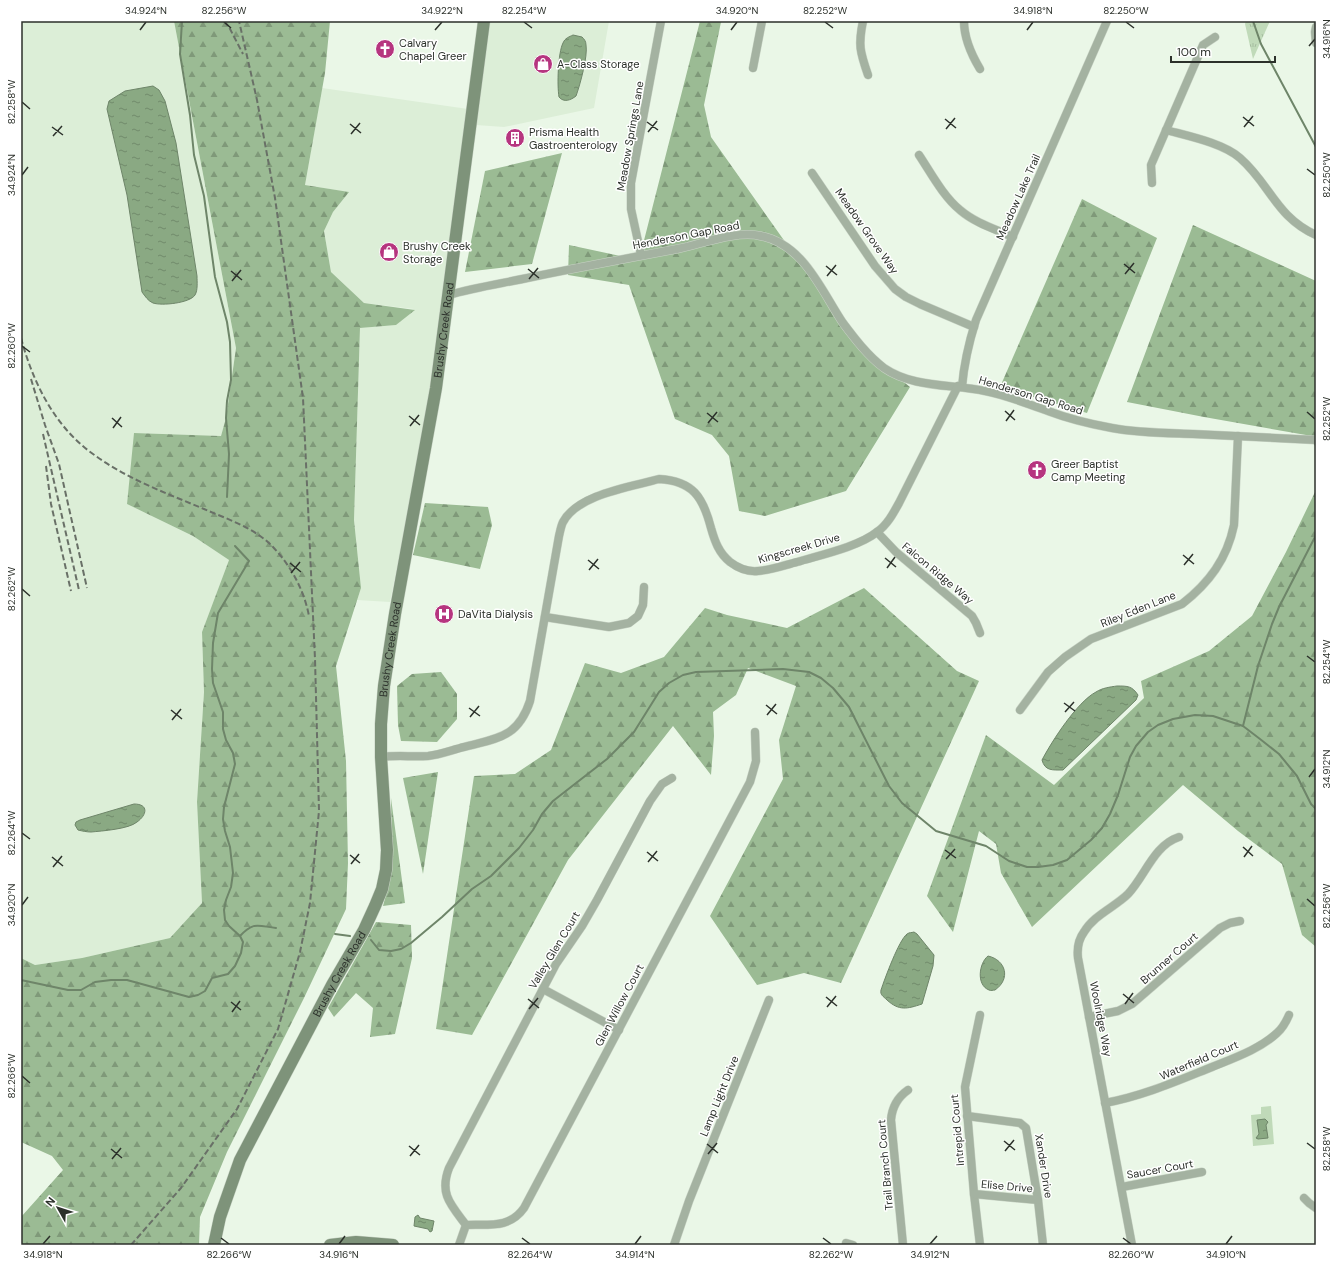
<svg xmlns="http://www.w3.org/2000/svg" width="1337" height="1266" viewBox="0 0 1337 1266" font-family="'DM Sans',sans-serif">
	<style>
		.built { fill: #dceed7 }
		.grass { fill: url(#grass-tufts) }
		.forest { fill: url(#forest-firs) }
		.pitch { fill: #c0dab9 }
		.water { fill: url(#water-ripples); stroke: #6e8569 }
		.lines { fill: none; stroke-linecap: round; stroke-linejoin: round }
		.stream { stroke: #6e8569; stroke-width: 2 }
		.street-casing { stroke: #c8d3c5; stroke-width: 9 }
		.secondary-casing { stroke: #c8d3c5; stroke-width: 13 }
		.street { stroke: #a4b2a1; stroke-width: 8 }
		.secondary { stroke: #7e937a; stroke-width: 12 }
		.rail { stroke: #697067; stroke-width: 2; stroke-dasharray: 6 3; stroke-linecap: butt }
		.ticks { fill: none; stroke: #2c312b; stroke-width: 1.5 }
		.labels { text-anchor: middle; dominant-baseline: central; stroke-width: 3; stroke-linejoin: round; paint-order: stroke }
		.poi-label { font-size: 11px; fill: #2c312b; stroke: #fff; text-anchor: start }
		.street-label { font-size: 11px; fill: #2c312b; stroke: #fff }
		.neatline { fill: none; stroke: #2c312b; stroke-width: 1.5 }
		.ticks-label { font-size: 10px; text-anchor: middle; fill: #2c312b }
	</style>
	<defs>
		<pattern id="grass-tufts" width="24" height="20" patternUnits="userSpaceOnUse"><rect width="24" height="20" fill="#c0dab9"/><path d="M3 7l-1-3M5 7V3M7 7l1-3M15 17l-1-3M17 17v-4M19 17l1-3" fill="none" stroke="#a5bc9f"/></pattern>
		<pattern id="forest-firs" width="22" height="20" patternUnits="userSpaceOnUse"><rect width="22" height="20" fill="#9bbb94"/><path d="M5 1l3.5 6h-7zM16 11l3.5 6h-7z" fill="#7f9979"/></pattern>
		<pattern id="water-ripples" width="26" height="14" patternUnits="userSpaceOnUse"><rect width="26" height="14" fill="#8aa983"/><path d="M2 4q2-2 4 0t4 0M15 11q2-2 4 0t4 0" fill="none" stroke="#718a6b"/></pattern>
	</defs>
	<rect width="100%" height="100%" fill="#eaf7e7"/>
	<!-- built -->
	<g class="built">
		<polygon points="21,21 174,21 236,348 226,418 221,436 135,433 127,504 193,536 229,560 202,632 204,692 197,802 202,903 170,938 82,958 35,965 21,958"/>
		<polygon points="489,21 609,21 594,108 504,127 476,125"/>
		<polygon points="322,88 468,109 437,351 413,487 390,602 357,600 361,588 354,520 360,328 396,325 414,309 364,303 331,272 324,231 333,212 348,192 305,185"/>
	</g>
	<!-- grass -->
	<polygon class="grass" points="1246,21 1270,21 1253,59 1245,24"/>
	<!-- forest -->
	<g class="forest">
		<polygon points="174,21 330,21 325,73 305,185 349,192 333,212 324,231 331,272 364,303 415,310 396,325 360,328 354,520 361,588 336,666 346,761 348,863 346,909 304,998 227,1152 200,1217 199,1245 21,1245 21,1217 63,1170 52,1156 21,1142 21,958 35,965 82,958 170,938 202,903 197,802 204,692 202,632 229,560 193,536 127,504 134,433 221,436 226,418 236,348"/>
		<polygon points="700,21 721,22 704,105 711,137 858,345 910,387 846,491 765,516 739,511 729,456 712,435 675,419 629,285 568,275 569,245 639,260"/>
		<polygon points="562,153 532,264 465,272 485,171"/>
		<polygon points="1082,199 1157,238 1087,413 1000,387"/>
		<polygon points="1193,225 1316,281 1316,447 1306,435 1204,417 1127,402"/>
		<polygon points="1316,490 1316,947 1302,935 1282,864 1238,831 1183,785 1032,927 1001,873 996,844 979,831 953,932 927,896 986,735 1054,785 1144,698 1141,681 1209,651 1252,616 1286,552"/>
		<polygon points="425,503 488,507 492,525 480,569 413,555"/>
		<polygon points="864,588 957,671 979,681 841,983 804,973 757,985 710,916 783,779 779,740 796,686 748,668 736,695 713,712 714,736 711,775 673,726 568,860 472,1035 436,1029 474,776 515,774 551,750 585,663 621,673 664,657 705,608 727,615 787,628"/>
		<polygon points="441,672 457,694 457,719 437,742 401,741 398,725 397,686 412,674"/>
		<polygon points="438,772 423,874 403,778"/>
		<polygon points="391,798 405,903 383,906 392,871"/>
		<polygon points="376,922 411,925 412,958 395,1034 370,1037 373,1008 356,993 334,1017 328,1008"/>
	</g>
	<!-- pitch -->
	<polygon class="pitch" points="1271,1106 1274,1144 1253,1146 1251,1115 1261,1114 1261,1107"/>
	<!-- water -->
	<g class="water">
		<path d="M 573,35 L 582,37 C 584,39 586,41 586,45 C 588,56 580,85 576,96 C 571,100 564,103 559,97 C 557,85 558,53 563,43 C 565,38 569,37 573,35 Z"/>
		<path d="M 153,86 L 159,90 L 165,101 L 176,143 L 197,276 C 197,282 198,290 195,295 C 190,303 162,306 153,303 C 148,301 145,296 142,292 L 127,195 L 107,109 L 109,101 L 125,91 Z"/>
		<path d="M 1117,686 C 1128,686 1132,686 1138,695 L 1136,700 L 1063,770 C 1052,770 1045,771 1042,760 C 1052,741 1077,702 1096,692 C 1102,688 1110,687 1117,686 Z"/>
		<path d="M 134,804 C 149,804 147,815 137,822 C 129,829 102,831 91,832 C 87,832 82,831 78,830 L 75,825 L 76,822 L 80,820 Z"/>
		<path d="M 914,932 L 917,934 L 934,955 L 933,966 L 922,1004 C 907,1009 899,1011 887,1000 C 883,996 880,995 881,990 C 885,978 899,940 907,934 C 910,932 911,933 914,932 Z"/>
		<path d="M 988,956 C 1006,960 1011,979 995,990 C 993,990 991,991 989,990 C 976,985 979,963 988,956 Z"/>
		<polygon points="1265,1119 1268,1122 1266,1125 1268,1138 1258,1139 1256,1138 1259,1134 1257,1120"/>
		<polygon points="418,1215 420,1218 434,1221 432,1231 430,1232 428,1229 414,1226 415,1217"/>
	</g>
	<g class="lines">
		<!-- stream -->
		<g class="stream">
			<polyline points="182,21 180,54 190,115 194,155 204,196 215,277 227,322 230,342 231,380 227,401 226,418 229,454 227,497"/>
			<polyline points="1253,21 1261,44 1316,147"/>
			<polyline points="1243,726 1258,666 1272,624 1279,607 1316,535"/>
			<polyline points="335,934 350,936"/>
			<path d="M 240,936 C 254,921 258,926 276,928"/>
			<polyline points="371,940 379,950 391,951 401,949 411,943 442,917 472,889 491,876 519,848 533,830 542,814 553,801 607,759 634,732 659,692 669,683 683,675 696,672 783,669 809,672 821,678 833,688 849,707 889,786 902,803 936,831 986,846 1009,861 1027,867 1038,867 1053,865 1067,860 1091,840 1102,828 1110,814 1118,795 1130,757 1136,746 1148,732 1158,725 1173,719 1195,715 1213,716 1243,726 1260,739 1279,754 1297,776 1311,804 1316,809"/>
			<polyline points="21,980 68,990 81,990 95,982 111,980 127,980 189,997 198,995 205,991 212,978 228,974 235,966 241,953 243,942 240,936 229,926 225,920 224,910 226,900 231,887 233,873 230,847 225,831 223,819 224,807 235,764 233,753 226,740 223,729 223,712 213,683 212,669 213,643 218,613 249,561 235,546"/>
		</g>
		<defs>
			<g id="street">
				<path d="M 863,21 C 858,45 860,52 868,75"/>
				<path d="M 964,21 C 964,39 971,54 980,69"/>
				<polyline points="1316,27 1315,32 1316,43"/>
				<polyline points="753,68 762,21"/>
				<path d="M 1166,130 C 1188,136 1223,143 1240,158 C 1270,184 1276,217 1316,235"/>
				<path d="M 919,155 C 931,173 943,196 960,210 C 975,223 995,229 1013,237"/>
				<polyline points="812,173 875,266 895,289 906,297 920,304 974,327"/>
				<polyline points="1152,183 1151,165 1203,45 1215,37"/>
				<polyline points="641,255 631,209 631,183 661,21"/>
				<path d="M 449,295 C 476,287 505,283 532,277 C 581,267 629,258 677,249 C 702,244 736,230 761,236 C 804,245 821,290 843,323 C 855,339 868,356 884,368 C 913,388 952,384 985,391 C 1007,395 1027,404 1048,411 C 1069,419 1090,424 1112,428 C 1139,433 1166,433 1193,434 C 1234,436 1275,438 1316,440"/>
				<path d="M 962,387 C 964,363 969,342 976,320 L 1107,21"/>
				<polyline points="877,532 896,552 972,616 976,623 980,633"/>
				<polyline points="545,617 609,627 629,623 638,616 643,605 644,587"/>
				<path d="M 1020,710 L 1048,672 L 1065,657 L 1091,639 L 1182,604 C 1209,583 1227,559 1234,525 L 1238,436"/>
				<path d="M 381,757 C 397,755 412,757 428,756 C 439,755 452,750 464,747 C 497,738 518,738 530,701 L 559,536 C 560,532 561,526 563,522 C 578,494 631,487 659,479 C 693,481 703,497 711,528 C 715,542 719,553 730,562 C 738,568 748,572 758,571 C 771,570 785,565 797,562 C 820,555 858,547 877,532 C 887,525 893,514 899,503 L 958,386"/>
				<polyline points="543,989 619,1030"/>
				<polyline points="980,1015 965,1087 974,1194 980,1245"/>
				<polyline points="1089,1017 1118,1011 1132,1004 1220,928 1230,923 1240,921"/>
				<path d="M 1105,1103 C 1143,1096 1177,1081 1212,1067 C 1234,1058 1260,1049 1277,1033 C 1283,1028 1286,1022 1289,1015"/>
				<polyline points="967,1116 1020,1123 1026,1128 1038,1200 1043,1245"/>
				<polyline points="1122,1187 1202,1172"/>
				<polyline points="974,1194 1038,1200"/>
				<polyline points="1304,1198 1309,1203 1316,1208"/>
				<path d="M 466,1225 C 451,1205 439,1194 449,1168 L 556,964 L 582,926 L 597,900 L 650,801 L 662,784 L 672,778"/>
				<polyline points="846,1243 853,1245"/>
				<path d="M 459,1245 L 466,1225 C 489,1224 509,1229 524,1208 L 750,782 L 756,761 L 755,732"/>
				<polyline points="674,1245 689,1201 769,1000"/>
				<path d="M 903,1245 L 891,1120 C 892,1107 898,1097 908,1090"/>
				<path d="M 1132,1245 L 1078,958 C 1077,949 1078,940 1084,932 C 1094,915 1115,907 1128,894 C 1145,876 1154,845 1179,837"/>
			</g>
			<g id="secondary">
				<path id="s1" d="M 214,1245 L 220,1217 L 240,1160 L 332,985 L 364,930 L 375,906 L 382,889 L 386,870 L 387,850 L 381,757 L 381,724 L 384,686 L 395,614 L 436,388 L 484,21"/>
				<polyline points="330,1245 356,1242 393,1245"/>
			</g>
		</defs>
		<!-- street casing -->
		<use href="#street" class="street-casing"/>
		<!-- secondary casing -->
		<use href="#secondary" class="secondary-casing"/>
		<!-- street -->
		<use href="#street" class="street"/>
		<!-- secondary -->
		<use href="#secondary" class="secondary"/>
		<!-- rail -->
		<g class="rail">
			<polyline points="224,21 229,27 243,54"/>
			<path d="M 21,338 C 33,383 55,427 93,454 C 127,479 166,493 204,509 C 227,519 255,528 273,547 C 291,566 304,590 309,616"/>
			<polyline points="31,379 45,425 59,464 87,588"/>
			<polyline points="43,434 79,590"/>
			<polyline points="46,466 51,504 71,591"/>
			<polyline points="131,1245 181,1188 237,1109 278,1029 300,952 310,903 319,811 315,659 303,398 275,198 257,100 239,21"/>
		</g>
	</g>
	<!-- ticks -->
	<path class="ticks" d="M 224,22 L 231,28M 524,22 L 532,28M 825,22 L 833,28M 1126,22 L 1134,28M 140,30 L 146,22M 435,30 L 442,22M 731,30 L 737,22M 1027,30 L 1033,22M 1309,46 L 1315,39M 22,102 L 30,109M 1243,117 L 1254,126M 945,119 L 956,128M 647,122 L 658,130M 350,124 L 361,133M 52,127 L 63,135M 1244,127 L 1253,116M 946,129 L 955,118M 648,132 L 657,121M 351,134 L 360,123M 53,136 L 62,126M 1307,169 L 1315,175M 22,175 L 28,167M 1124,264 L 1135,273M 826,266 L 837,275M 528,269 L 539,278M 231,271 L 242,280M 1125,274 L 1134,263M 827,276 L 836,265M 529,279 L 538,268M 232,281 L 241,270M 22,346 L 30,352M 1005,411 L 1015,420M 1307,412 L 1315,419M 707,413 L 718,422M 409,416 L 420,425M 112,418 L 122,427M 1006,421 L 1014,410M 708,423 L 717,412M 410,426 L 419,415M 113,428 L 121,417M 1183,555 L 1194,564M 885,558 L 896,567M 588,560 L 599,569M 290,563 L 301,572M 1184,565 L 1193,554M 887,568 L 895,557M 589,570 L 598,559M 291,573 L 300,562M 22,589 L 30,596M 1307,656 L 1315,662M 1064,703 L 1075,711M 766,705 L 777,714M 469,708 L 480,716M 171,710 L 182,719M 1065,712 L 1074,702M 767,715 L 776,704M 470,717 L 479,706M 172,720 L 181,709M 1309,777 L 1315,769M 22,833 L 30,839M 1243,847 L 1253,856M 945,850 L 956,858M 647,852 L 658,861M 350,855 L 360,863M 52,857 L 63,866M 1244,857 L 1252,846M 946,859 L 955,849M 648,862 L 657,851M 351,864 L 359,854M 53,867 L 62,856M 1307,899 L 1315,906M 22,905 L 28,897M 1123,994 L 1134,1003M 826,997 L 837,1006M 528,999 L 539,1008M 231,1002 L 241,1010M 1125,1004 L 1133,993M 827,1007 L 836,996M 529,1009 L 538,998M 232,1012 L 240,1001M 22,1076 L 30,1083M 1004,1141 L 1015,1150M 1307,1143 L 1315,1149M 707,1144 L 718,1153M 409,1146 L 420,1155M 111,1149 L 122,1158M 1005,1151 L 1014,1140M 708,1154 L 717,1143M 410,1156 L 419,1145M 112,1159 L 121,1148M 221,1238 L 229,1244M 522,1238 L 530,1244M 823,1238 L 831,1244M 1123,1238 L 1131,1244M 43,1244 L 50,1236M 339,1244 L 345,1236M 635,1244 L 641,1236M 930,1244 L 937,1236M 1226,1244 L 1232,1236"/>
	<!-- icons -->
	<defs>
		<symbol id="church-disc" viewBox="-11 -11 22 22"><circle r="9.5" fill="#b6357f" stroke="#fff"/><path d="M-1.2-6h2.4v3.5h3.3v2.4h-3.3V6h-2.4V-.1h-3.3v-2.4h3.3Z" fill="#fff"/></symbol>
		<symbol id="shop-disc" viewBox="-11 -11 22 22"><circle r="9.5" fill="#b6357f" stroke="#fff"/><path d="M-5-2.5h2.3a2.7 3.5 0 0 1 5.4 0H5L5.5 6h-11ZM-1.5-2.5h3a1.5 2.3 0 0 0-3 0Z" fill="#fff"/></symbol>
		<symbol id="building-disc" viewBox="-11 -11 22 22"><circle r="9.5" fill="#b6357f" stroke="#fff"/><path d="M-4-6H4V6H1V3H-1V6H-4ZM-2.5-4.3h1.7v1.8h-1.7ZM.8-4.3h1.7v1.8H.8ZM-2.5-1h1.7V.8h-1.7ZM.8-1h1.7V.8H.8Z" fill="#fff"/></symbol>
		<symbol id="hospital-disc" viewBox="-11 -11 22 22"><circle r="9.5" fill="#b6357f" stroke="#fff"/><path d="M-5-5h3v3.5h4V-5h3V5h-3V1.5h-4V5h-3Z" fill="#fff"/></symbol>
	</defs>
	<g fill-rule="evenodd">
		<use href="#church-disc" x="374" y="38" width="22" height="22"/>
		<use href="#shop-disc" x="532" y="53" width="22" height="22"/>
		<use href="#building-disc" x="504" y="127" width="22" height="22"/>
		<use href="#shop-disc" x="378" y="241" width="22" height="22"/>
		<use href="#church-disc" x="1026" y="459" width="22" height="22"/>
		<use href="#hospital-disc" x="433" y="603" width="22" height="22"/>
	</g>
	<g class="labels">
		<!-- poi labels -->
		<g class="poi-label">
			<text x="399" y="43">Calvary<tspan x="399" dy="13">Chapel Greer</tspan></text>
			<text x="557" y="64">A-Class Storage</text>
			<text x="529" y="132">Prisma Health<tspan x="529" dy="13">Gastroenterology</tspan></text>
			<text x="403" y="246">Brushy Creek<tspan x="403" dy="13">Storage</tspan></text>
			<text x="1051" y="464">Greer Baptist<tspan x="1051" dy="13">Camp Meeting</tspan></text>
			<text x="458" y="614">DaVita Dialysis</text>
		</g>
		<!-- street labels -->
		<g class="street-label">
			<text transform="translate(630 136) rotate(-80)">Meadow Springs Lane</text>
			<text transform="translate(1018 197) rotate(-66)">Meadow Lake Trail</text>
			<text transform="translate(867 231) rotate(55)">Meadow Grove Way</text>
			<text transform="translate(686 235) rotate(-11)">Henderson Gap Road</text>
			<text stroke="none"><textPath href="#s1" startOffset="960">Brushy Creek Road</textPath></text>
			<text transform="translate(1031 395) rotate(17)">Henderson Gap Road</text>
			<text transform="translate(799 548) rotate(-16)">Kingscreek Drive</text>
			<text transform="translate(938 573) rotate(40)">Falcon Ridge Way</text>
			<text transform="translate(1138 609) rotate(-22)">Riley Eden Lane</text>
			<text stroke="none"><textPath href="#s1" startOffset="636">Brushy Creek Road</textPath></text>
			<text transform="translate(554 950) rotate(-59)">Valley Glen Court</text>
			<text transform="translate(1169 958) rotate(-41)">Brunner Court</text>
			<text stroke="none"><textPath href="#s1" startOffset="300">Brushy Creek Road</textPath></text>
			<text transform="translate(619 1005) rotate(-62)">Glen Willow Court</text>
			<text transform="translate(1101 1019) rotate(79)">Woolridge Way</text>
			<text transform="translate(1199 1060) rotate(-23)">Waterfield Court</text>
			<text transform="translate(719 1096) rotate(-68)">Lamp Light Drive</text>
			<text transform="translate(957 1130) rotate(-95)">Intrepid Court</text>
			<text transform="translate(885 1165) rotate(-95)">Trail Branch Court</text>
			<text transform="translate(1044 1166) rotate(81)">Xander Drive</text>
			<text transform="translate(1160 1169) rotate(-10)">Saucer Court</text>
			<text transform="translate(1007 1186) rotate(5)">Elise Drive</text>
		</g>
	</g>
	<!-- border -->
	<rect width="1337" height="1266" fill="none" stroke="#ffffff" stroke-width="44"/>
	<!-- north arrow -->
	<g transform="translate(58 1208) rotate(309)" stroke="#ffffff" stroke-width="3" paint-order="stroke">
	<path d="M0-3L7 15L0 10L-7 15Z" fill="#2c312b"/>
	<text y="-6" font-size="11" font-weight="bold" text-anchor="middle" fill="#2c312b">N</text>
	</g>
	<!-- scale -->
	<path d="M1171 56v6h104v-6" fill="none" stroke="#2c312b" stroke-width="2"/>
	<text x="1177" y="56" font-size="12" fill="#2c312b" stroke="#ffffff" stroke-width="3" paint-order="stroke">100 m</text>
	<rect x="22" y="22" width="1293" height="1222" class="neatline"/>
	<g class="ticks-label">
		<text x="146" y="14">34.924°N</text>
		<text x="224" y="14">82.256°W</text>
		<text x="442" y="14">34.922°N</text>
		<text x="524" y="14">82.254°W</text>
		<text x="737" y="14">34.920°N</text>
		<text x="825" y="14">82.252°W</text>
		<text x="1033" y="14">34.918°N</text>
		<text x="1126" y="14">82.250°W</text>
		<text transform="translate(1326 39) rotate(-90)" y="4">34.916°N</text>
		<text transform="translate(11 102) rotate(-90)" y="4">82.258°W</text>
		<text transform="translate(11 175) rotate(-90)" y="4">34.924°N</text>
		<text transform="translate(1326 175) rotate(-90)" y="4">82.250°W</text>
		<text transform="translate(11 346) rotate(-90)" y="4">82.260°W</text>
		<text transform="translate(1326 419) rotate(-90)" y="4">82.252°W</text>
		<text transform="translate(11 589) rotate(-90)" y="4">82.262°W</text>
		<text transform="translate(1326 662) rotate(-90)" y="4">82.254°W</text>
		<text transform="translate(1326 769) rotate(-90)" y="4">34.912°N</text>
		<text transform="translate(11 833) rotate(-90)" y="4">82.264°W</text>
		<text transform="translate(11 905) rotate(-90)" y="4">34.920°N</text>
		<text transform="translate(1326 906) rotate(-90)" y="4">82.256°W</text>
		<text transform="translate(11 1076) rotate(-90)" y="4">82.266°W</text>
		<text transform="translate(1326 1149) rotate(-90)" y="4">82.258°W</text>
		<text x="43" y="1258">34.918°N</text>
		<text x="229" y="1258">82.266°W</text>
		<text x="339" y="1258">34.916°N</text>
		<text x="530" y="1258">82.264°W</text>
		<text x="635" y="1258">34.914°N</text>
		<text x="831" y="1258">82.262°W</text>
		<text x="930" y="1258">34.912°N</text>
		<text x="1131" y="1258">82.260°W</text>
		<text x="1226" y="1258">34.910°N</text>
	</g>
</svg>
